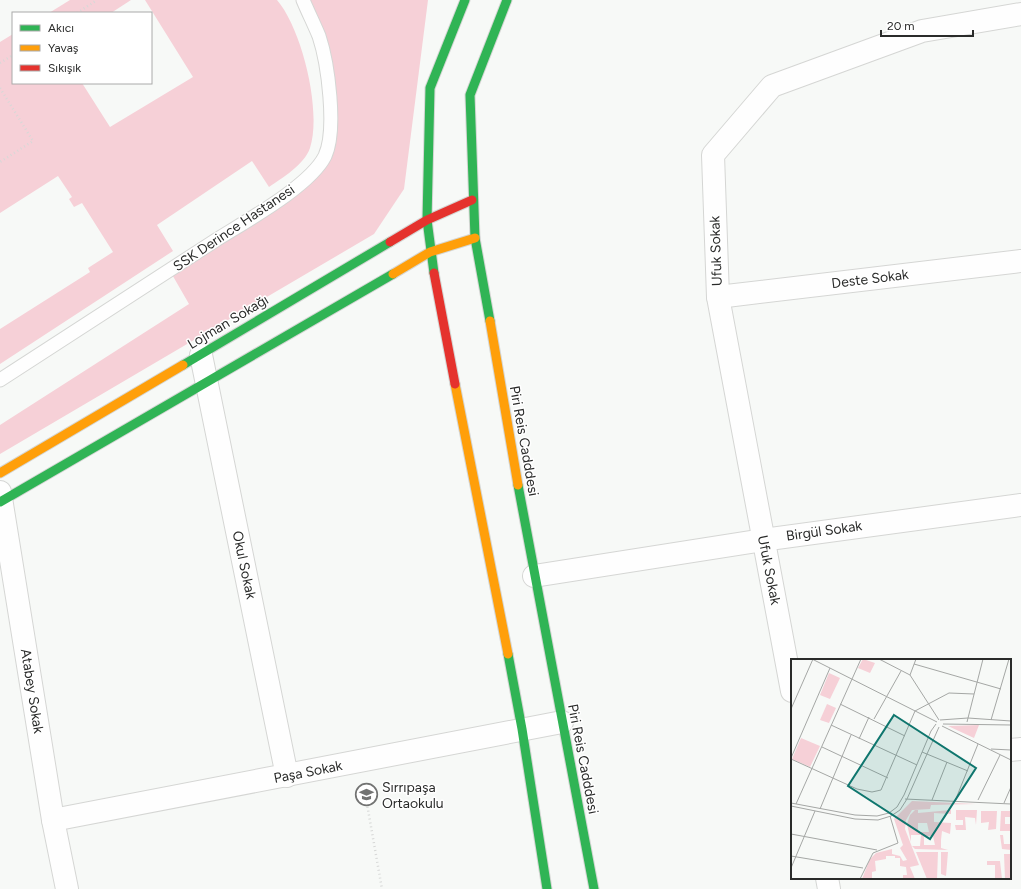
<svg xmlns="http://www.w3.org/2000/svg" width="1021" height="889" viewBox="0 0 1021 889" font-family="Figtree,sans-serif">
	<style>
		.green { fill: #f6d0d7 }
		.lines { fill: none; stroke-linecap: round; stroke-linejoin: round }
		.lane-casing { stroke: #d5d6d4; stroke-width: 15 }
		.street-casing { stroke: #d5d6d4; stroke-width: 24 }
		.fast-casing { stroke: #d5d6d4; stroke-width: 11 }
		.slow-casing { stroke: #d5d6d4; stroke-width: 11 }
		.jam-casing { stroke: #d5d6d4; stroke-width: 11 }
		.path { stroke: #d7d8d7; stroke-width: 2.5; stroke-dasharray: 1 3; stroke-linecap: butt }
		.lane { stroke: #fefefe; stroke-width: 13 }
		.street { stroke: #fefefe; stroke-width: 22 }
		.fast { stroke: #30b455; stroke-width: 9 }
		.slow { stroke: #ff9f0a; stroke-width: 9 }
		.jam { stroke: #e5322d; stroke-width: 9 }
		.labels { text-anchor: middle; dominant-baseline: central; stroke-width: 3; stroke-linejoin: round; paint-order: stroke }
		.street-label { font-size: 14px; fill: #2a2b2a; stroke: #fff }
		.poi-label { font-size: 14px; fill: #2a2b2a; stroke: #fff; text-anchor: start }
		.inset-road { fill: none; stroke: #a5a7a5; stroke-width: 1 }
		.view { fill: #0f766e; fill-opacity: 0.15; stroke: #0f766e; stroke-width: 2 }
		.inset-edge { fill: none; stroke: #2a2b2a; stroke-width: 2 }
	</style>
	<rect width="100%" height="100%" fill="#f7f9f7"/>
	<!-- green -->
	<g class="green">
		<polygon points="70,0 131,0 111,13 49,13"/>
		<path d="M 145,0 L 277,0 C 302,29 322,111 310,148 C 304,165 282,178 269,187 L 252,161 L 157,225 L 173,251 L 0,364 L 0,329 L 90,272 L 88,268 L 113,252 L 82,203 L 74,207 L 69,199 L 72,197 L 58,176 L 0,213 L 0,42 L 13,34 L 13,83 L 82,83 L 110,127 L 193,77 Z"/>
		<polygon points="303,0 428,0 404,189 374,234 0,454 0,425 189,304 170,271 245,221 325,155 328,83"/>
	</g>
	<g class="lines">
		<defs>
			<path id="lane" d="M 0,380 C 72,334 144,287 216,240 C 246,221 310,186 325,156 C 337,130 328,63 319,36 C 314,24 308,12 303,0"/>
			<g id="street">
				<polyline points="718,297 1021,261"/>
				<polyline points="201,355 287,776"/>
				<polyline points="0,492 53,820 67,889"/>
				<polyline points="534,576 763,540 1021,505"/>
				<polyline points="792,691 718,297 713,155 772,86 922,31 1021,14"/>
				<polyline points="1010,750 1021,749"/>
				<polyline points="53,820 562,722"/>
				<polyline points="827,878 829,889"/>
			</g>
			<g id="fast">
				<polyline points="434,273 427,220 430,88 465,0"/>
				<polyline points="490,321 475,238 470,95 507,0"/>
				<polyline points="183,365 390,242"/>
				<polyline points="518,485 594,889"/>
				<polyline points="0,502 393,274"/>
				<polyline points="508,654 522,729 547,889"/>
			</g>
			<g id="slow">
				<polyline points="393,274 430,252 475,238"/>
				<polyline points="490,321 518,485"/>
				<polyline points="455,384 508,654"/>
				<polyline points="0,473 183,365"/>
			</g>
			<g id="jam">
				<polyline points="390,242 427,220 472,200"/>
				<polyline points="434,273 455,384"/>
			</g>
		</defs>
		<!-- lane casing -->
		<use href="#lane" class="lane-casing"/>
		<!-- street casing -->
		<use href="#street" class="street-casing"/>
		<!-- fast casing -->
		<use href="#fast" class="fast-casing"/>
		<!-- slow casing -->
		<use href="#slow" class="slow-casing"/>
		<!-- jam casing -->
		<use href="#jam" class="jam-casing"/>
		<!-- path -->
		<g class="path">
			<polyline points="77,13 97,0"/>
			<polyline points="0,63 13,55"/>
			<polyline points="0,88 33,141 0,162"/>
			<polyline points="364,787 382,889"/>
		</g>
		<!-- lane -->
		<use href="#lane" class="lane"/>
		<!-- street -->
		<use href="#street" class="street"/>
		<!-- fast -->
		<use href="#fast" class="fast"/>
		<!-- slow -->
		<use href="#slow" class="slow"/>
		<!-- jam -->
		<use href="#jam" class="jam"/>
	</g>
	<!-- icons -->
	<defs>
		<symbol id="school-ring" viewBox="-11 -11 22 22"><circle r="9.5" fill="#fff" stroke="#727372" stroke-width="1.5"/><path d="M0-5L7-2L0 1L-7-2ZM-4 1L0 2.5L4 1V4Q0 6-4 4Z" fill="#727372"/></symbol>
	</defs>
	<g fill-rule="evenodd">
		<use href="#school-ring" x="354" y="782" width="25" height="25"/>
	</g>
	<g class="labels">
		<!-- street labels -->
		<g class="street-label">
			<text transform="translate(234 228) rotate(-34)">SSK Derince Hastanesi</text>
			<text transform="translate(716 251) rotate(-92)">Ufuk Sokak</text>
			<text transform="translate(870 279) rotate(-7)">Deste Sokak</text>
			<text transform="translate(228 322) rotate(-31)">Lojman Sokağı</text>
			<text transform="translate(524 441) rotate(80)">Piri Reis Cadddesi</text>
			<text transform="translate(824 531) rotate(-8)">Birgül Sokak</text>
			<text transform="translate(244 565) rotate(78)">Okul Sokak</text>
			<text transform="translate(769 570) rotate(79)">Ufuk Sokak</text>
			<text transform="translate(32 691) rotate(81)">Atabey Sokak</text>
			<text transform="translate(583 759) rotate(79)">Piri Reis Cadddesi</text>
			<text transform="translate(308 772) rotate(-11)">Paşa Sokak</text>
		</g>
		<!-- poi labels -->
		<g class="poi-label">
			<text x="382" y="787">Sırrıpaşa<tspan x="382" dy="16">Ortaokulu</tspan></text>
		</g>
	</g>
	<!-- overview -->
	<g transform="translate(791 659)">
		<rect width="220" height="220" fill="#f7f9f7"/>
		<path d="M 72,0 L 84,4 L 79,14 L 67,9 ZM 38,14 L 49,19 L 39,40 L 29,36 ZM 36,45 L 45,49 L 38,64 L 29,61 ZM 188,66 L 183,79 L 157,67 ZM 10,79 L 29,87 L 19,108 L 1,100 ZM 121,142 L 185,145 L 140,146 L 139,150 L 121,151 L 115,161 L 114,170 L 128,206 L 119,208 L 124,220 L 104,220 L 112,220 L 112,216 L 116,216 L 115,208 L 109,207 L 109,199 L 104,199 L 104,197 L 95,197 L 95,200 L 84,202 L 85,212 L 81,213 L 81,220 L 71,220 L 79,200 L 85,194 L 101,190 L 101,195 L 109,197 L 112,202 L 116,201 L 109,189 L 112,186 L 103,160 ZM 124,151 L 127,151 L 127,154 L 160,151 L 160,155 L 143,154 L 143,163 L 160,164 L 159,175 L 151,172 L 150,181 L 150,189 L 157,191 L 124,190 L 121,187 L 129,187 L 130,176 L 120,176 L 120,183 L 116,165 L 119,156 ZM 127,164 L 136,164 L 138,173 L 127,173 ZM 133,177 L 142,177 L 144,186 L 133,186 ZM 165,151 L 186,151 L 185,166 L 184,159 L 174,158 L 175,171 L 165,171 L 164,166 L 172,166 L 172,161 L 165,161 ZM 190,152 L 206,152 L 205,170 L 197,171 L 198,163 L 190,164 ZM 210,152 L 220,152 L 220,158 L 214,158 L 214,165 L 220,165 L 220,172 L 209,172 ZM 209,176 L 212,176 L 213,185 L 220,185 L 220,191 L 211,190 ZM 125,193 L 147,193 L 146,220 L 136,220 ZM 150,193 L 157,193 L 155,217 L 150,215 ZM 213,195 L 220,195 L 220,220 L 214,220 ZM 196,202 L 209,202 L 211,220 L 196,220 L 204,219 L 204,206 L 196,206 Z" fill="#f6d0d7" fill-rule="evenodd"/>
		<path class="inset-road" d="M 21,0 L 146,63M 88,0 L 119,16 L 148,61M 123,5 L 210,30M 119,16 L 125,0M 49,45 L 114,77M 0,50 L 22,0M 83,60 L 110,12M 149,61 L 177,59 L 220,62M 200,61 L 218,0M 176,63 L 192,0M 152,65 L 220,66M 40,66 L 126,106M 151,67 L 220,101M 68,80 L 78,58M 31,88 L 97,119M 200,90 L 220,91M 131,93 L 177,112M 0,99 L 39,9M 0,100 L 66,130 L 81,133 L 90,131 L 124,52 L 158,34 L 183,35M 114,140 L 220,145M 141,141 L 156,103M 187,141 L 209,96M 164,142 L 187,85M 0,144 L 64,156 L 86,157 L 98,154 L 106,148 L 113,136 L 140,72 L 145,65M 213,144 L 220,128M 5,145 L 70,0M 0,147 L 64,160 L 87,161 L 100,157 L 109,151 L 116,140 L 148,68M 29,150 L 60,76M 0,175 L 86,191M 0,197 L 72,209M 0,209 L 24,152M 69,220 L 82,194 L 107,184 L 99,157"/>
		<path class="view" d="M 103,56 L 185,109 L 139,180 L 57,127 Z"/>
		<rect width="220" height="220" class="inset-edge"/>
	</g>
	<!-- legend -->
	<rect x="12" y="12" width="140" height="72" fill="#ffffff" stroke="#aaaaaa"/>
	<rect x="20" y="25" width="20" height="6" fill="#30b455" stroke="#aaaaaa"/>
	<text x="48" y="32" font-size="12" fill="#2a2b2a">Akıcı</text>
	<rect x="20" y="45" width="20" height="6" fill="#ff9f0a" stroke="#aaaaaa"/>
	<text x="48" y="52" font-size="12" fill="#2a2b2a">Yavaş</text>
	<rect x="20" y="65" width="20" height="6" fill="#e5322d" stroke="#aaaaaa"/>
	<text x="48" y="72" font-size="12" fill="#2a2b2a">Sıkışık</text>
	<!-- scale -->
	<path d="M881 30v6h92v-6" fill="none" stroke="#2a2b2a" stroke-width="2"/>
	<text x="887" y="30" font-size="12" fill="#2a2b2a" stroke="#ffffff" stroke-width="3" paint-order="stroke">20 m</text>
</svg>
